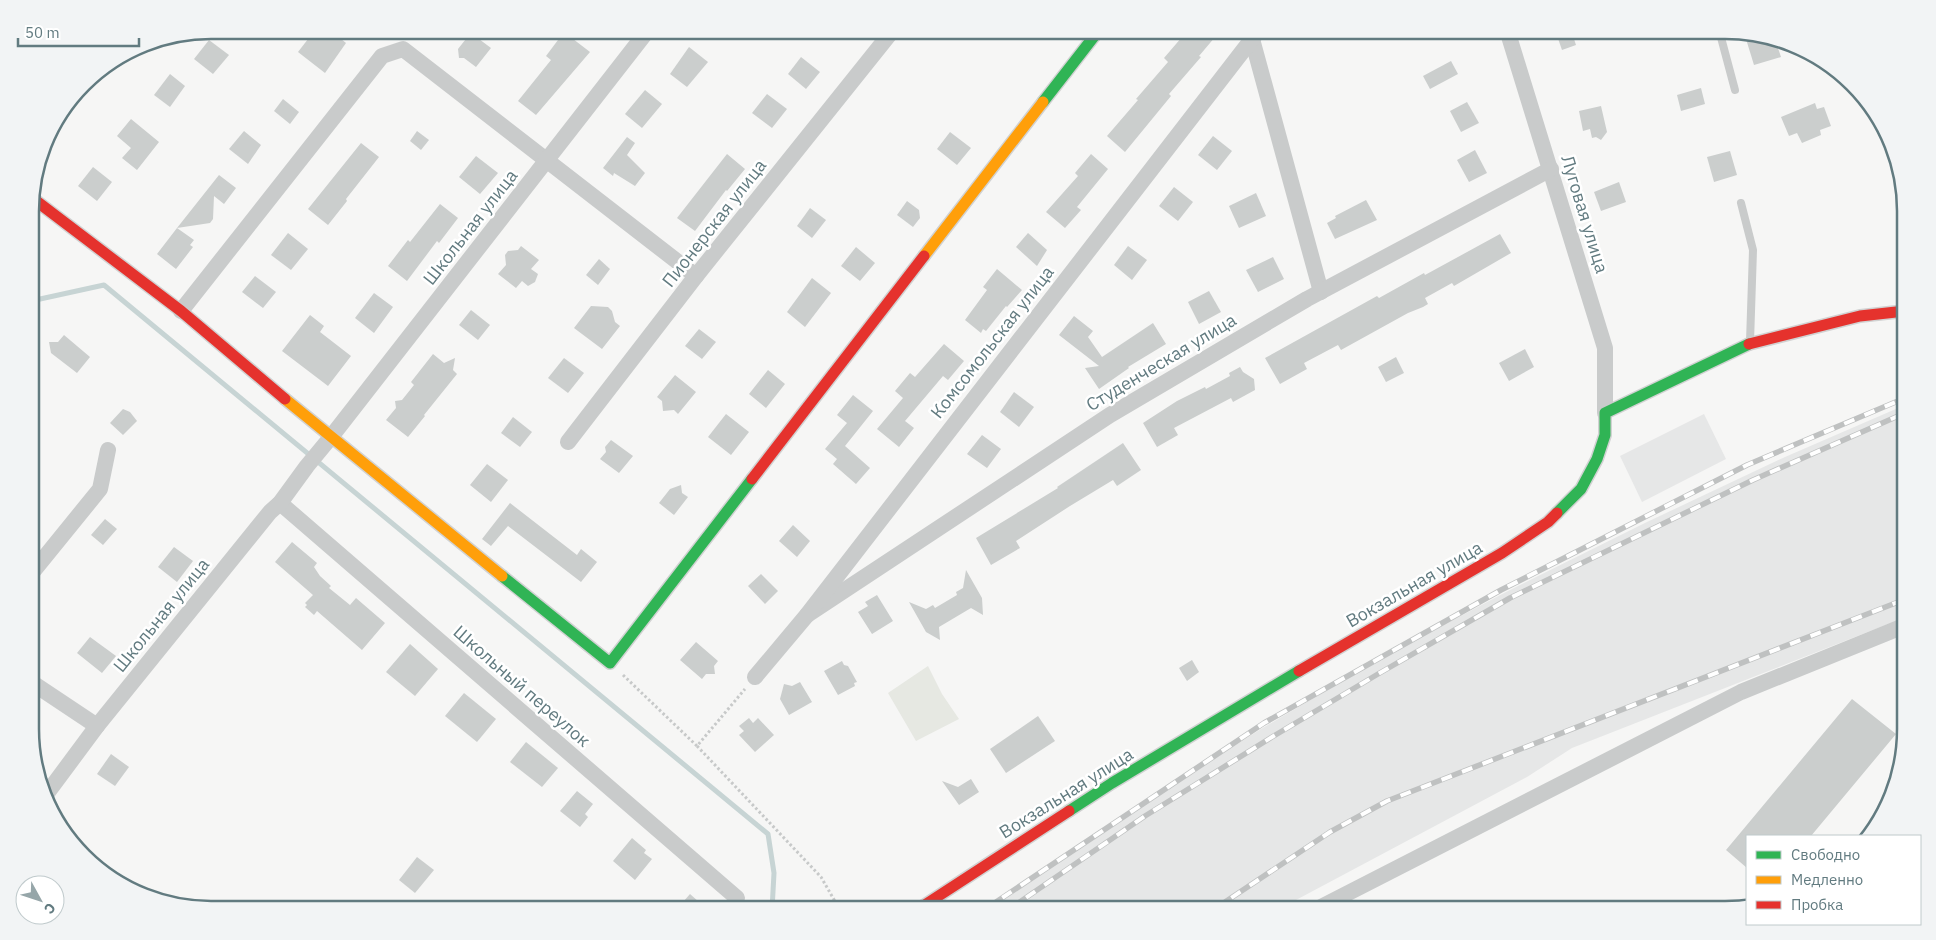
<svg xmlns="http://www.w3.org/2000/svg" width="1936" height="940" viewBox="0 0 1936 940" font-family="'IBM Plex Sans',sans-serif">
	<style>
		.built { fill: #e6e7e7 }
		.green { fill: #e6e8e2 }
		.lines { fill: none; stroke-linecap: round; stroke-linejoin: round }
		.stream { stroke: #c7d4d4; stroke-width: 5 }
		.building { fill: #cbcecd }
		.fast-casing { stroke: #d1d2d2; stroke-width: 14 }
		.slow-casing { stroke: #d1d2d2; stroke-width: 14 }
		.jam-casing { stroke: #d1d2d2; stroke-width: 14 }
		.path { stroke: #c7c9c9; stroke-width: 3; stroke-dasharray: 2.5 2.5; stroke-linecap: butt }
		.lane { stroke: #c9cbcb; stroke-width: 8 }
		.street { stroke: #c9cbcb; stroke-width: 16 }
		.fast { stroke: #30b455; stroke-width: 11 }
		.slow { stroke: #ff9f0a; stroke-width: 11 }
		.jam { stroke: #e5322d; stroke-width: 11 }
		.rail-casing { stroke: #bfc1c1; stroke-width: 5.5 }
		.rail { stroke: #fff; stroke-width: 4; stroke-dasharray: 11; stroke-linecap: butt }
		.labels { text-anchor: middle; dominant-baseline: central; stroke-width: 5; stroke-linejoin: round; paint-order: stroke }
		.street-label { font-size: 18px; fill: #627b80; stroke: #fff }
		.rim { fill: none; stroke: #627b80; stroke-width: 2.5 }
	</style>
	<rect width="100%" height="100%" fill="#f6f6f5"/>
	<!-- built -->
	<g class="built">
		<polygon points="1905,405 1906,619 1888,624 1572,748 1527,777 1296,900 1273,910 985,910 1127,814 1261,729 1387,655 1506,592 1647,522 1785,457"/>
		<polygon points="1704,414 1726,459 1642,502 1620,456"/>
	</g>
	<!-- green -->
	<polygon class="green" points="928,666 942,694 959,719 916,741 888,693"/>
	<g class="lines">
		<!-- stream -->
		<polyline class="stream" points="31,301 104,285 768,834 774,873 772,910"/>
	</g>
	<!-- building -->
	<g class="building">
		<polygon points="315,30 330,30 346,43 325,73 298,52"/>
		<polygon points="473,30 478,30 479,39 491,48 476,67 464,58 459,58 458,49"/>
		<polygon points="1188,30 1221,30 1199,56 1201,57 1169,94 1171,96 1125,152 1107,136 1138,100 1136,99 1168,62 1164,58"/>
		<polygon points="1555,30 1571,30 1576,45 1562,50"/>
		<polygon points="564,32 590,52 536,115 518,101 551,60 546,56"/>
		<polygon points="1754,37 1776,42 1781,57 1754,65 1746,39"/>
		<polygon points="209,40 229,55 213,74 194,59"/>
		<polygon points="689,47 708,62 687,87 670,74"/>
		<polygon points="801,57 820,72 806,89 788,74"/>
		<polygon points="1451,61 1458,74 1430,89 1423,76"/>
		<polygon points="170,74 185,86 170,107 154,95"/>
		<polygon points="1701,88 1705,104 1681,111 1677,95"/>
		<polygon points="645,90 662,104 642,128 625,114"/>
		<polygon points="767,94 787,109 772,128 752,113"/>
		<polygon points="283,99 299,112 290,124 274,111"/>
		<polygon points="1467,102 1479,123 1461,132 1450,111"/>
		<polygon points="1815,103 1817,109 1824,107 1831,126 1820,130 1821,135 1802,143 1797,133 1789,136 1781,117"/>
		<polygon points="1601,106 1607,132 1601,140 1596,137 1592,138 1590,129 1583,131 1579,111"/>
		<polygon points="131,119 159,142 137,170 122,158 131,148 117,136"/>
		<polygon points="244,131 261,145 248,164 229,149"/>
		<polygon points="417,131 429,140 421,150 410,141"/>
		<polygon points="950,132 971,148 957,165 937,149"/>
		<polygon points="1213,136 1232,151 1217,170 1198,155"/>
		<polygon points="627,137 635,143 627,155 645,173 635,186 614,173 613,176 603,168"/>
		<polygon points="361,143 379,157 346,199 347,201 328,225 308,209"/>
		<polygon points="1475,150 1487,173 1469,182 1457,160"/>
		<polygon points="1730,151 1737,175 1714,182 1707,157"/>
		<polygon points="727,154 745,169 727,191 726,190 695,231 677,218"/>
		<polygon points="1091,154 1108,169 1077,207 1081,210 1065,228 1046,212 1078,176 1075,173"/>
		<polygon points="476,156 498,173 480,194 459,177"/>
		<polygon points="93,167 112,182 97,201 78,186"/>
		<polygon points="219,175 236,188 224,204 214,196 213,219 210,223 177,228"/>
		<polygon points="1619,182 1626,202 1601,211 1594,192"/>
		<polygon points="1174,187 1193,202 1178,221 1159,206"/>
		<polygon points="1256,193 1266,216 1239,228 1229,206"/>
		<polygon points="1366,200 1377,220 1335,239 1327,223 1336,218 1335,216"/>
		<polygon points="907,201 919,210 920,218 913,227 897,215"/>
		<polygon points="440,204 458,218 439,243 437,241 407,281 388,266 408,240 410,242"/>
		<polygon points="810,208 826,220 812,238 797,226"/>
		<polygon points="177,228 194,240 190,245 193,247 176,269 157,254"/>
		<polygon points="288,233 308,249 291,270 271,255"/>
		<polygon points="1028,233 1047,250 1037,266 1016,247"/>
		<polygon points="1500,234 1511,253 1454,286 1452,283 1425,298 1428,304 1423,307 1408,313 1341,350 1338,345 1304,363 1307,369 1280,384 1265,358 1377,296 1379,298 1424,273 1425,275"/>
		<polygon points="521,246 539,260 531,269 538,274 535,282 528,286 522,281 516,288 498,274 506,265 505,255 508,251 518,250"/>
		<polygon points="1128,246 1147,260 1132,280 1114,265"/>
		<polygon points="856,247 875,263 860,281 841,266"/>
		<polygon points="1273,257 1284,279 1258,292 1246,270"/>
		<polygon points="599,259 610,269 598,285 586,275"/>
		<polygon points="997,269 1022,290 1007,307 1006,306 986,331 983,329 981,333 965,320 987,290 983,287"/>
		<polygon points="255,276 276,292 263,308 242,292"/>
		<polygon points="812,278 831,293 805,327 787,312"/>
		<polygon points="1209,291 1221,312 1199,324 1188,302"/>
		<polygon points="374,293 393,307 374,333 355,318"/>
		<polygon points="591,306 608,307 612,311 615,322 620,326 602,349 574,328"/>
		<polygon points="471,310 490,325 478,340 459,325"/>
		<polygon points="310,315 324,326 320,332 351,356 328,386 282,351"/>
		<polygon points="1074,316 1093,331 1088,337 1102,357 1153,323 1166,344 1128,367 1129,368 1099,389 1085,368 1099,366 1059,335"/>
		<polygon points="699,329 716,342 702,359 685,346"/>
		<polygon points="64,335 90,357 77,373 51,353 49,342 58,342"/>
		<polygon points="944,344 964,361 948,380 943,376 905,421 914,428 899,447 877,429 903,398 895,391 910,373 915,377"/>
		<polygon points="1525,349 1534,367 1509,381 1499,363"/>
		<polygon points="433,354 444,363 455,358 453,370 457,374 424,415 425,416 408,437 386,420 396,408 395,401 402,400 414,385 411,382"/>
		<polygon points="1396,357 1404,373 1386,382 1378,367"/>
		<polygon points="564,358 584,373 568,393 548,378"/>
		<polygon points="1240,367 1243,372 1254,379 1255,390 1233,402 1231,398 1174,428 1178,435 1157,447 1143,423 1177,401 1205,387 1206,389 1230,376 1229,373"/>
		<polygon points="768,370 785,384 766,408 749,394"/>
		<polygon points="675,375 696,392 678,414 674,410 663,411 662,401 657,397"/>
		<polygon points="1014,392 1034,407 1019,427 1000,412"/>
		<polygon points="853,395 873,411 845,446 870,468 856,484 833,464 837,459 825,449 847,423 837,415"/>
		<polygon points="123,409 130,412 137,421 123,435 110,423"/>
		<polygon points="726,414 749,432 731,455 708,437"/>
		<polygon points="513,417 532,432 520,447 501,433"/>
		<polygon points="982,435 1001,449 987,468 967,454"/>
		<polygon points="611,440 633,456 619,473 600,459 606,452 605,447"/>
		<polygon points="1123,443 1141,470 1117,486 1113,480 1070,506 1016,541 1020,548 991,565 976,538 1058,488 1057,487"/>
		<polygon points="487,464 508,480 491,502 470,485"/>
		<polygon points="681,485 682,493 688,497 674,515 659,503 670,489"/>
		<polygon points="510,503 577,555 581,549 597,562 581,582 508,526 491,546 482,539"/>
		<polygon points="105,519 117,529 103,545 91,535"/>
		<polygon points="793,525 810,541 797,557 779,541"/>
		<polygon points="292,542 317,563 314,567 320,576 331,586 329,588 350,605 356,598 385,623 362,650 317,611 314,615 305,607 307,605 305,603 313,595 275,562"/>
		<polygon points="174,547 193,561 177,582 158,567"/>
		<polygon points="966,570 982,598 983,615 971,608 939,627 940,640 926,632 909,602 926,609 933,605 935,608 957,595 956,592 963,588"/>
		<polygon points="761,574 778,591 765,604 748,586"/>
		<polygon points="877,595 893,621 872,634 858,612 868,606 865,602"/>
		<polygon points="90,637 116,656 102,673 77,653"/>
		<polygon points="696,642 718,661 714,666 715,674 706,674 702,679 680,660"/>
		<polygon points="410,644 438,669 415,696 386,672"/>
		<polygon points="1192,660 1199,672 1187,681 1179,668"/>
		<polygon points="842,661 844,665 848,666 857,682 854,683 855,686 838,695 824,671"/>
		<polygon points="800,682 812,702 789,715 780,699 784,684 792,686"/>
		<polygon points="464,693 496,719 477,742 445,716"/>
		<polygon points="1852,699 1896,734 1811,836 1747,836 1747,868 1726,850"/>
		<polygon points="1038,716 1055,741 1006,773 990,749"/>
		<polygon points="749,718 753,723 758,718 774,735 755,752 739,735 744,731 739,726"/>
		<polygon points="526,742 558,768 542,787 510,762"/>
		<polygon points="111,754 129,767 115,786 97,774"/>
		<polygon points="971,779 979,792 959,805 942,781 958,787"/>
		<polygon points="577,791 593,804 585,814 588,817 580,827 560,811"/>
		<polygon points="632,838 646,850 644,853 652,859 635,880 613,861"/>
		<polygon points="417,857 434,870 415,893 399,880"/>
		<polygon points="690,894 708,910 676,910"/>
	</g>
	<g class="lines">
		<defs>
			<g id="fast">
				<polyline points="1043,102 1099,30"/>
				<polyline points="1557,513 1581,489 1597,459 1605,435 1605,413 1749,344"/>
				<polyline points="502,576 610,663 752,479"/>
				<polyline points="1069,811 1112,783 1299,671"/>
			</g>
			<g id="slow">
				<polyline points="924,256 1043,102"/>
				<polyline points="285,399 502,576"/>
			</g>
			<g id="jam">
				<polyline points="31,197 181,311 285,399"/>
				<polyline points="1749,344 1860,316 1905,311"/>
				<polyline points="752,479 924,256"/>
				<polyline points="1299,671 1502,553 1548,522 1557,513"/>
				<polyline points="917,910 1069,811"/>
			</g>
		</defs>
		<!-- fast casing -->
		<use href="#fast" class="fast-casing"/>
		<!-- slow casing -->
		<use href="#slow" class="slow-casing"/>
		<!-- jam casing -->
		<use href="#jam" class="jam-casing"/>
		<!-- path -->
		<g class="path">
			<polyline points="623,675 697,746 745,689"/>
			<polyline points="697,746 821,877 840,910"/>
		</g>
		<!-- lane -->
		<g class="lane">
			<polyline points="1719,30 1735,90"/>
			<polyline points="1741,203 1753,250 1750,342"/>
		</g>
		<!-- street -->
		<g class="street">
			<polyline points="1507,30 1605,348 1605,413"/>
			<polyline points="1252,39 1321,292"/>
			<polyline points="181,311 382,56 403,49 696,276"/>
			<polyline points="568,442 696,276 893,30"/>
			<polyline points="280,503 737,898"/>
			<polyline points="31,574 100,489 108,450"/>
			<polyline points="807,615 1110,415 1307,299 1551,169"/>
			<polyline points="755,677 807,615 1259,30"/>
			<polyline points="31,682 97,726"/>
			<polyline points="48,792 97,726 270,512 280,503 307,466 331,437 648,30"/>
			<polyline points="1315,910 1741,692 1899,628 1906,629"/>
		</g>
		<!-- fast -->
		<use href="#fast" class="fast"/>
		<!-- slow -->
		<use href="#slow" class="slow"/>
		<!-- jam -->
		<use href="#jam" class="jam"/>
		<defs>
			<g id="rail">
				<polyline points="984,910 1264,723 1501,590 1747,465 1905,398"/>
				<polyline points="1008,910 1145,816 1272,737 1378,674 1510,598 1753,480 1905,413"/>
				<polyline points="1213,910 1330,832 1387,801 1906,599"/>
			</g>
		</defs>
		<!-- rail casing -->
		<use href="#rail" class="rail-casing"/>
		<!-- rail -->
		<use href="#rail" class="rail"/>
	</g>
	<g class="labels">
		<!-- street labels -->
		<g class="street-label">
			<text transform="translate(1585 214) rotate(73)">Луговая улица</text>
			<text transform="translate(714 223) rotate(-52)">Пионерская улица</text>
			<text transform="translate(470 227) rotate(-52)">Школьная улица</text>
			<text transform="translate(992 342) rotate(-52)">Комсомольская улица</text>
			<text transform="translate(1161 362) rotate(-31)">Студенческая улица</text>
			<text transform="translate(1414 584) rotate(-30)">Вокзальная улица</text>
			<text transform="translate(161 615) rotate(-51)">Школьная улица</text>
			<text transform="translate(522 686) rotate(41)">Школьный переулок</text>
			<text transform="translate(1066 793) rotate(-32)">Вокзальная улица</text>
		</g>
	</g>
	<!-- crop -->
	<path d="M0 0H1936V940H0ZM211 39H1725A172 172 0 0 1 1897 211V729A172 172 0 0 1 1725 901H211A172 172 0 0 1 39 729V211A172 172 0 0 1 211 39Z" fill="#f2f4f5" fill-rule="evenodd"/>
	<path class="rim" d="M211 39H1725A172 172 0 0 1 1897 211V729A172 172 0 0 1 1725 901H211A172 172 0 0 1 39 729V211A172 172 0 0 1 211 39Z"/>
	<!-- legend -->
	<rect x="1746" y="835" width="175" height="90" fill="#ffffff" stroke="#c0cacc"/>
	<rect x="1756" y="851" width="25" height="8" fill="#30b455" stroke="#c0cacc"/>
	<text x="1791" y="860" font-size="15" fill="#627b80">Свободно</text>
	<rect x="1756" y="876" width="25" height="8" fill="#ff9f0a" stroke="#c0cacc"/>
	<text x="1791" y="885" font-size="15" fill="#627b80">Медленно</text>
	<rect x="1756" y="901" width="25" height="8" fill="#e5322d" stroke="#c0cacc"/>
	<text x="1791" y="910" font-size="15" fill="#627b80">Пробка</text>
	<!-- north arrow -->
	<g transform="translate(40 900) rotate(130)"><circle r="24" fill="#ffffff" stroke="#c0cacc"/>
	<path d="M0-4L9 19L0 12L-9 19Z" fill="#96a6a9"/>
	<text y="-8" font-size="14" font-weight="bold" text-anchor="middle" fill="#627b80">С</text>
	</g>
	<!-- scale -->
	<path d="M18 38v8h121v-8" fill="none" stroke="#627b80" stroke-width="2.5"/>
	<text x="25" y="38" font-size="15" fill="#627b80" stroke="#ffffff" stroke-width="4" paint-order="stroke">50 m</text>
</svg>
